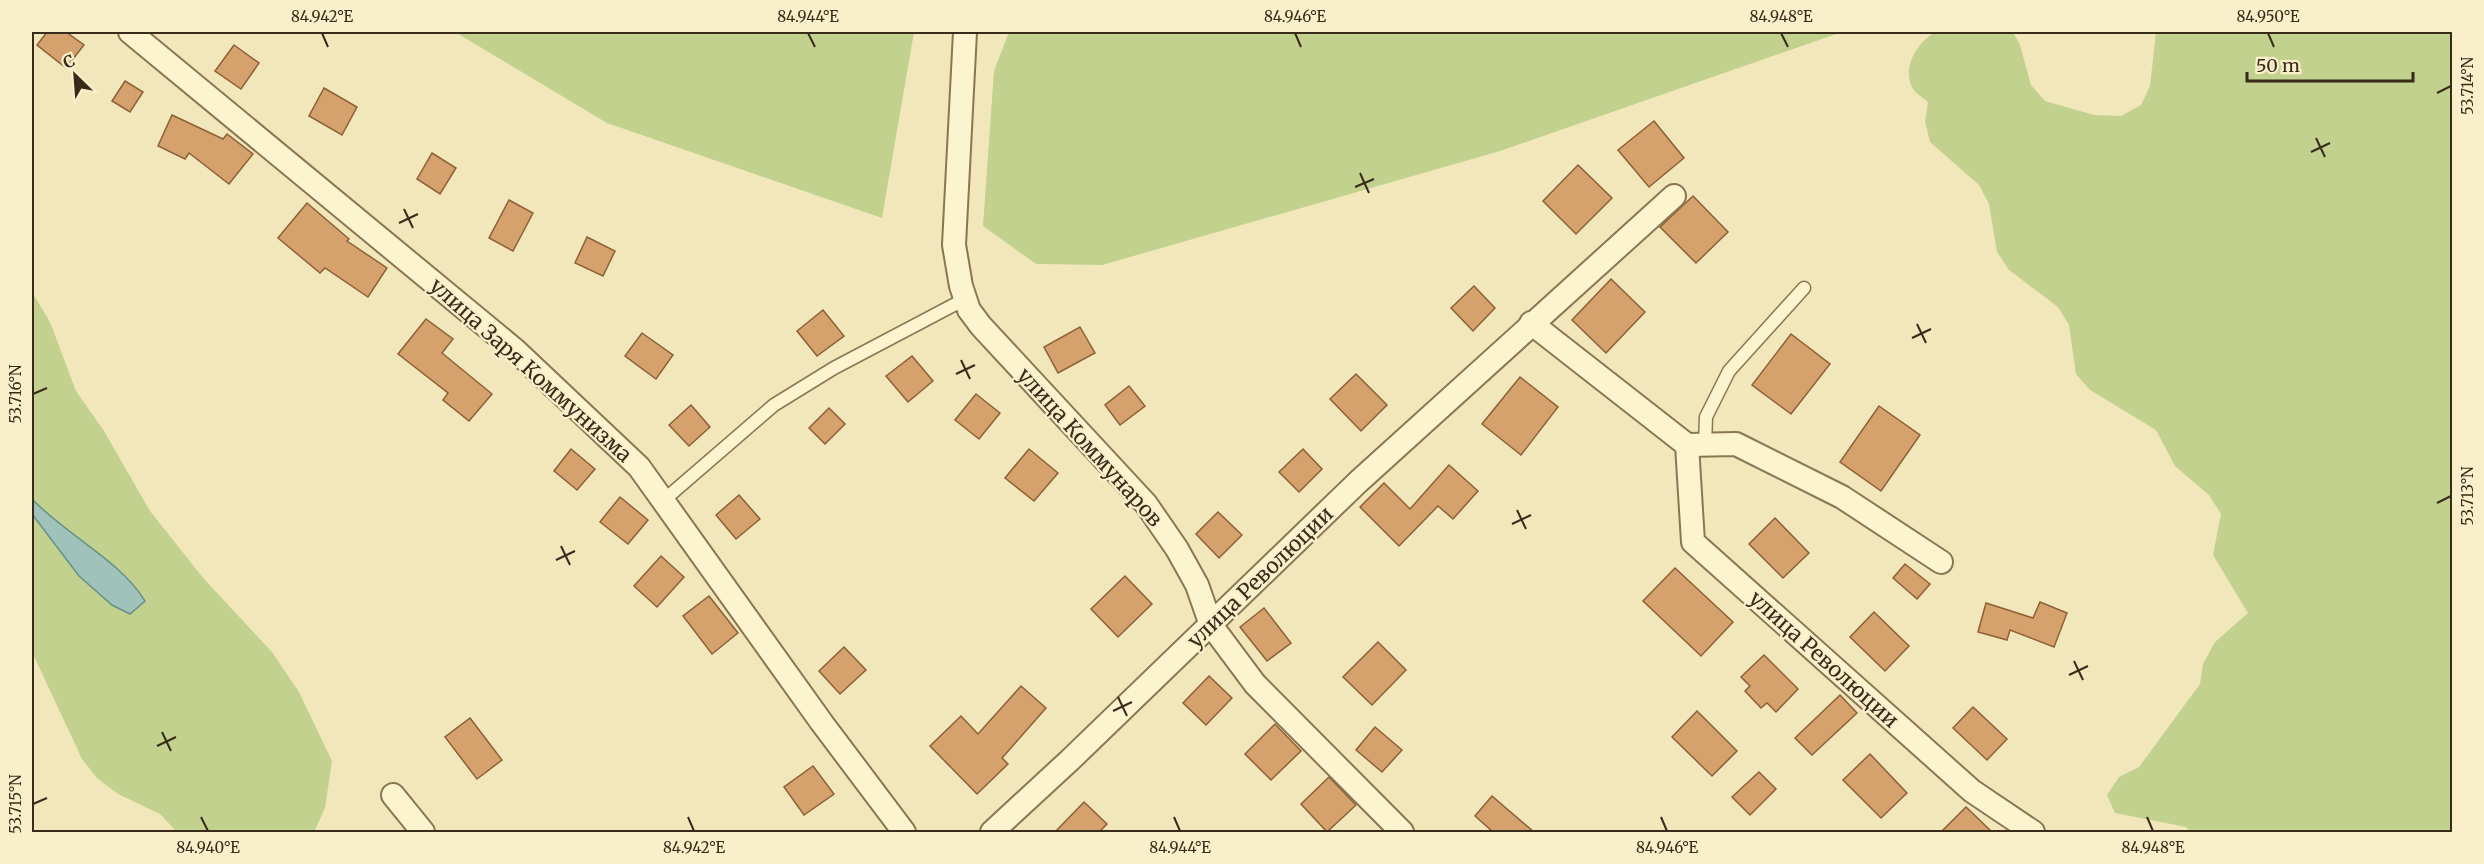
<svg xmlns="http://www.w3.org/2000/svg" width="2484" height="864" viewBox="0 0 2484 864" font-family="Merriweather,serif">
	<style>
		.green { fill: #c3d18e }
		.water { fill: #a0c2bb; stroke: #66918a; stroke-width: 1.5 }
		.building { fill: #d5a16c; stroke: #8d6037; stroke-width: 1.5 }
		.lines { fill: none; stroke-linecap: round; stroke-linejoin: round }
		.service-casing { stroke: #8b7653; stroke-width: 15 }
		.minor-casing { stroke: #8b7653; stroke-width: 26 }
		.service { stroke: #fcf3cf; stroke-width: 12 }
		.minor { stroke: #fcf3cf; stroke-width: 22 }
		.ticks { fill: none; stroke: #382b1a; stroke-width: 2 }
		.labels { text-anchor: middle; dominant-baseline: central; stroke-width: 4.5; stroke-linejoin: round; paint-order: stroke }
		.street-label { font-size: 21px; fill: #382b1a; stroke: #f9f0cb }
		.neatline { fill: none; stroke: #382b1a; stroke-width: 2 }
		.ticks-label { font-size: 15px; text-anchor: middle; fill: #382b1a }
	</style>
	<rect width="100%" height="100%" fill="#f2e7bb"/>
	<!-- green -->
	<g class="green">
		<polygon points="455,32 914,32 882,218 607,123"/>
		<polygon points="1009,32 1842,32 1500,151 1102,265 1036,264 983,226 994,71"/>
		<path d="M 1935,32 L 2013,32 L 2020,45 L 2031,85 L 2045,101 L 2094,115 L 2121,116 L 2141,105 L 2150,86 L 2156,32 L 2452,32 L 2452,832 L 2191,832 L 2186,827 L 2115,813 L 2107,795 L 2119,777 L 2139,767 L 2200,684 L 2203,664 L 2215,642 L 2248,613 L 2213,555 L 2221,514 L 2209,495 L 2175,466 L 2156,430 L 2090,390 L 2076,374 L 2069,325 L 2058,307 L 2009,270 L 1997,252 L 1989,204 L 1979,185 L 1930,142 L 1925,122 L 1928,102 C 1924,98 1916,94 1913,89 C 1901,68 1917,43 1935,32 Z"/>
		<polygon points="32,292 50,322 76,391 104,431 150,511 204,579 272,652 299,692 332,761 325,808 314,832 177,832 160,814 118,794 97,778 82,759 32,652 32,514 79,576 46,514 32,499"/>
	</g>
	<!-- water -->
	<path class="water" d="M 32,499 C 65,534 121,561 145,601 L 130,614 L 112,605 L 79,576 L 32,514 Z"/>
	<!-- building -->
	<g class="building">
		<polygon points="47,32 66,32 84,45 66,68 37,45"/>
		<polygon points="234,45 259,63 241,89 215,71"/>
		<polygon points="125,81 143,92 130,112 112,101"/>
		<polygon points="324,88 357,107 342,135 309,116"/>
		<polygon points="172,115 223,139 227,134 253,154 229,184 189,153 185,159 158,146"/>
		<polygon points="1654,121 1684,158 1649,187 1618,150"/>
		<polygon points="432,153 456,168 440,194 417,179"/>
		<polygon points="1578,165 1612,198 1576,234 1543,201"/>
		<polygon points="1693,196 1728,232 1696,263 1660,227"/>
		<polygon points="509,200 533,213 513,251 489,238"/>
		<polygon points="307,203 349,239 347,241 387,268 368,297 325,268 320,273 278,238"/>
		<polygon points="587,237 615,251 603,276 575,263"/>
		<polygon points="1611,279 1645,312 1606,353 1572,320"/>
		<polygon points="1474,286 1495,308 1473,331 1451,308"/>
		<polygon points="823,310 844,336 817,356 797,331"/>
		<polygon points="426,319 453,339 442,353 492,394 469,421 443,400 448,393 398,354"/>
		<polygon points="1080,327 1095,353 1058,373 1044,347"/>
		<polygon points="642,333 673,355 656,379 625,356"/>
		<polygon points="1791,334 1830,364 1791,414 1752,385"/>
		<polygon points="912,356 933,381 908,402 886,376"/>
		<polygon points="1356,374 1387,405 1361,431 1330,399"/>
		<polygon points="1520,377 1558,407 1521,455 1482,424"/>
		<polygon points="1129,386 1145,406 1120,425 1105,405"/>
		<polygon points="976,394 1000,413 979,439 955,420"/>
		<polygon points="691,405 710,427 689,446 669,425"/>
		<polygon points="1879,406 1920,435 1881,491 1840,462"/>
		<polygon points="829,408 845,424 825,444 809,428"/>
		<polygon points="571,449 595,469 577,490 554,471"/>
		<polygon points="1029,449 1058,473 1034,501 1005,478"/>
		<polygon points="1303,449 1322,469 1299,492 1279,472"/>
		<polygon points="1449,465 1478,491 1453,519 1438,506 1399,546 1360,507 1384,483 1410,509"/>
		<polygon points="739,495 760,519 736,539 716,515"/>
		<polygon points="620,497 648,520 628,544 600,522"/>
		<polygon points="1218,512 1242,535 1219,558 1196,534"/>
		<polygon points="1775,518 1809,553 1783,578 1749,544"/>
		<polygon points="661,556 684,577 657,607 634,586"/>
		<polygon points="1905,564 1930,584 1917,599 1893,578"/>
		<polygon points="1675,568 1733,622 1701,656 1643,601"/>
		<polygon points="1125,576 1152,604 1118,637 1091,609"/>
		<polygon points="709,596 738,633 712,654 683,616"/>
		<polygon points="2040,602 2067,613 2054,647 2010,630 2007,640 1978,632 1986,603 2033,618"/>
		<polygon points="1264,608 1291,643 1267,661 1240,627"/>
		<polygon points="1874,612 1909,646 1885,671 1850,637"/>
		<polygon points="1378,642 1406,670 1372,705 1343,677"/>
		<polygon points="844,647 866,670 840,694 819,671"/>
		<polygon points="1764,655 1798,689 1776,712 1767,703 1761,708 1745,691 1750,686 1741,677"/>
		<polygon points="1209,676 1232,698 1206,725 1183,703"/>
		<polygon points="1021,686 1046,708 1002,758 1008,764 977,794 930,746 961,716 978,734"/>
		<polygon points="1840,695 1857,713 1812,755 1795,738"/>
		<polygon points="1973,707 2007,739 1987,760 1953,728"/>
		<polygon points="1697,711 1737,751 1712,776 1672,737"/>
		<polygon points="470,718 502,760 477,779 445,737"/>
		<polygon points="1275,724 1301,751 1271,780 1245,754"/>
		<polygon points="1375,727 1402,750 1382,772 1356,750"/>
		<polygon points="1870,754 1907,793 1881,818 1843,780"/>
		<polygon points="813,766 834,794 804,815 784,787"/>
		<polygon points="1759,772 1776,789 1750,815 1732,797"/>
		<polygon points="1329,777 1356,805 1327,832 1301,804"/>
		<polygon points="1492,796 1534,832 1493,832 1475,816"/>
		<polygon points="1084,802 1107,824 1099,832 1055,832"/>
		<polygon points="1966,807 1992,832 1941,832"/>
	</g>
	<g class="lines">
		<defs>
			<g id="service">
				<polyline points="1705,445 1706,417 1729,371 1804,288"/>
				<polyline points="664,500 774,405 834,368 965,299"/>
			</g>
			<g id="minor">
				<polyline points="130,32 515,350 639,467 822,723 904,832"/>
				<polyline points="965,32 954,245 961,286 969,310 981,326 1146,504 1177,549 1197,585 1211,625 1255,684 1402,832"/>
				<polyline points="1531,323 1687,445 1693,542 1972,791 2033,832"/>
				<polyline points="1687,445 1736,444 1842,497 1941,562"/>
				<polyline points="393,795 423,832"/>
				<polyline points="992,832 1070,760 1358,482 1674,196"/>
			</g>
		</defs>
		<!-- service casing -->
		<use href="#service" class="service-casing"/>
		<!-- minor casing -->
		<use href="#minor" class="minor-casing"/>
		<!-- service -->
		<use href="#service" class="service"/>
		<!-- minor -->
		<use href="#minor" class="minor"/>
	</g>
	<!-- ticks -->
	<path class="ticks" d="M 322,33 L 328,47M 808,33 L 815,47M 1295,33 L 1301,47M 1781,33 L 1788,47M 2268,33 L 2274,47M 2437,93 L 2451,86M 2316,138 L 2325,157M 2311,152 L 2330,143M 1360,173 L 1369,193M 1355,187 L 1374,179M 404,209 L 413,228M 399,223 L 418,214M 1917,324 L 1926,343M 1912,338 L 1931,329M 961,360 L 970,379M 956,374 L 975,365M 33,394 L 47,388M 2437,503 L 2451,496M 1517,510 L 1526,529M 1512,524 L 1531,515M 561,546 L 570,565M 556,560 L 575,551M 2074,661 L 2083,680M 2069,675 L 2088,666M 1118,697 L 1127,716M 1113,711 L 1132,702M 162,732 L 171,751M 157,746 L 176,737M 33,804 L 47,798M 201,817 L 208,831M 688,817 L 694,831M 1174,817 L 1180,831M 1661,817 L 1667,831M 2147,817 L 2153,831"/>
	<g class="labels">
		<!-- street labels -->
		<g class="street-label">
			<text transform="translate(531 370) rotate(42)">улица Заря Коммунизма</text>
			<text transform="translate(1090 447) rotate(48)">улица Коммунаров</text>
			<text transform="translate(1260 577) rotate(-44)">улица Революции</text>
			<text transform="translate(1824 659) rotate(42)">улица Революции</text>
		</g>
	</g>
	<!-- border -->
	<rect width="2484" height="864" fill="none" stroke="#f9f0cb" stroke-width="66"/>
	<!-- north arrow -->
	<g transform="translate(75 75) rotate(335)" stroke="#f9f0cb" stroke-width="4.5" paint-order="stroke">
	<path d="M0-4.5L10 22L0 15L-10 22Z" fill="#382b1a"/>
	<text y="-9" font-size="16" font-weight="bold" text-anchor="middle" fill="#382b1a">С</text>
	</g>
	<!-- scale -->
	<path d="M2247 72v9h166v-9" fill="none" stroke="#382b1a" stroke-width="3"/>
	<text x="2256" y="72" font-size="18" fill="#382b1a" stroke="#f9f0cb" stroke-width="4.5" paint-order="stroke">50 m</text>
	<rect x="33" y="33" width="2418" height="798" class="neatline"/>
	<g class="ticks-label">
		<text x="322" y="22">84.942°E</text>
		<text x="808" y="22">84.944°E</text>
		<text x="1295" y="22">84.946°E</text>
		<text x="1781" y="22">84.948°E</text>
		<text x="2268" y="22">84.950°E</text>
		<text transform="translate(2468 86) rotate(-90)" y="5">53.714°N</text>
		<text transform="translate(16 394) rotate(-90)" y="5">53.716°N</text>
		<text transform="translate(2468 496) rotate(-90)" y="5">53.713°N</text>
		<text transform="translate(16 804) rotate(-90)" y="5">53.715°N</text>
		<text x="208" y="853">84.940°E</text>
		<text x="694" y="853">84.942°E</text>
		<text x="1180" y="853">84.944°E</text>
		<text x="1667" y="853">84.946°E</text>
		<text x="2153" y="853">84.948°E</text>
	</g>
</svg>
